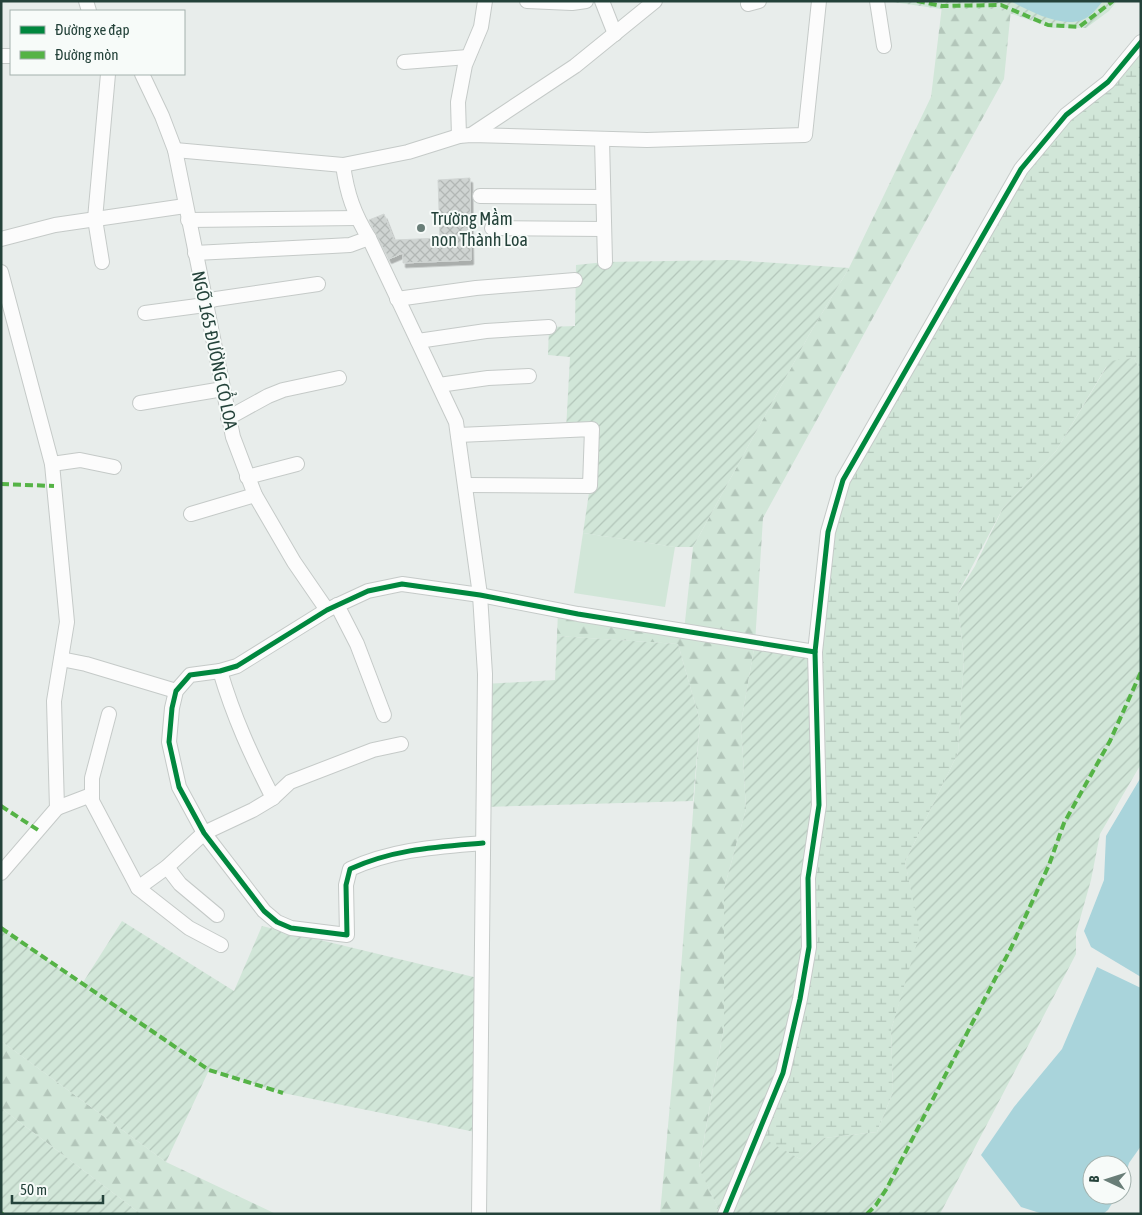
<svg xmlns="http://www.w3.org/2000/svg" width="1142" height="1215" viewBox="0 0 1142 1215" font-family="'Asap Condensed',sans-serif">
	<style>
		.forest { fill: url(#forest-firs) }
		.wetland { fill: url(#wetland-marsh) }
		.park { fill: #d1e6d8 }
		.garden { fill: url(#garden-furrows) }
		.water { fill: #a9d4db }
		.building { fill: url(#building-cross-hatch); stroke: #d1d6d4; filter: url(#shadow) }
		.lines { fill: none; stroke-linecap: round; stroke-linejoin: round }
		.minor-casing { stroke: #c5cac8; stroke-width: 16 }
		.minor { stroke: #fcfcfc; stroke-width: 14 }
		.quiet { stroke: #55b346; stroke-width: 4; stroke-dasharray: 8 4; stroke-linecap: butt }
		.cycleway-casing { stroke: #f7fbf9; stroke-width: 8 }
		.cycleway { stroke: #00873e; stroke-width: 5 }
		.poi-dot { fill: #697e78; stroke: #f7fbf9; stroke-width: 2 }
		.labels { text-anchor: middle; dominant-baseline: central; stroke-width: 4; stroke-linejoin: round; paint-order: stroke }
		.poi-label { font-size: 18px; fill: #24423a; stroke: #f7fbf9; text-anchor: start }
		.street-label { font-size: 18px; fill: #24423a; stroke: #f7fbf9 }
	</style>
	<defs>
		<pattern id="forest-firs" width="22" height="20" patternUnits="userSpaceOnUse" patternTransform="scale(1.25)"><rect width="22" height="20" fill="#d1e6d8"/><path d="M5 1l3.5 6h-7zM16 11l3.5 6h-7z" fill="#b3c6ba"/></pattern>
		<pattern id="wetland-marsh" width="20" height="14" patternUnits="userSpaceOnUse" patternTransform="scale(1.25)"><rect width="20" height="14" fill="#d1e6d8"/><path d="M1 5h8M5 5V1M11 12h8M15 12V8" fill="none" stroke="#b3c6ba"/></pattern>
		<pattern id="garden-furrows" width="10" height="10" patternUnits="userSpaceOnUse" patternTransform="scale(1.25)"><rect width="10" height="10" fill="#d1e6d8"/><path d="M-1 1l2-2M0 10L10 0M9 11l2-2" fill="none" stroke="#b3c6ba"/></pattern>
		<pattern id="building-cross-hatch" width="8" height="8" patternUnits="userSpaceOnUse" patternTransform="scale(1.25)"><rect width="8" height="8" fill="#cfd4d2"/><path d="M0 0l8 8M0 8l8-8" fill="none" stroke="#b2b7b5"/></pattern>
		<filter id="shadow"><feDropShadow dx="2.5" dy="4.5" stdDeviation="0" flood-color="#0004"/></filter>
	</defs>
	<rect width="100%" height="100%" fill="#e8edeb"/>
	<!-- forest -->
	<g class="forest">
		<polygon points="942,6 1011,9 1004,79 763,518 755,643 741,723 746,809 724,889 724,1027 699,1167 721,1214 660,1214 674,1060 700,721 678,644 557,636 558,611 684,631 693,547 809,335 849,268 931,97"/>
		<polygon points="1,1041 166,1162 276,1214 141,1214 1,1108"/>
	</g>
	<!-- wetland -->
	<polygon class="wetland" points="1141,42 1141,372 1134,358 1106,367 1056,451 1003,508 957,595 964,660 958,753 905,862 921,933 891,1030 893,1092 877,1132 824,1138 800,1159 757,1136 815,652 843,480 1021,169"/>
	<!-- park -->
	<polygon class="park" points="583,533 675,547 665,607 574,593"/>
	<!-- garden -->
	<g class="garden">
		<polygon points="886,1 1117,1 1109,11 1086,28 1052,28 998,9 941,9"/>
		<polygon points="732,260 849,268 809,335 693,547 675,547 583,533 590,486 592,429 566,430 570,357 548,355 549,327 575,326 576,265 605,262"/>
		<polygon points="1134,358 1141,372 1141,764 1100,834 1091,880 1076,933 1076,954 940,1214 721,1214 699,1168 724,1027 724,889 746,809 741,723 755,643 815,652 819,805 809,947 783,1073 757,1135 800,1159 824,1138 877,1132 893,1092 891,1030 920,933 905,862 958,753 964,660 957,595 975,566 1003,508 1056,451 1110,361"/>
		<polygon points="557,636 678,644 700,721 693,801 484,807 485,684 555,680"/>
		<polygon points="122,921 234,991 262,926 482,979 480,1133 283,1093 209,1070 166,1162 1,1041 1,928 82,984"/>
		<polygon points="1,1108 141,1214 1,1213"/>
	</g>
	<!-- water -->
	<g class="water">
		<path d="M 1010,1 L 1103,1 C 1097,8 1091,17 1082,20 C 1060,28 1029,10 1010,1 Z"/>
		<polygon points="1141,777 1141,977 1091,947 1084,931 1104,880 1106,836"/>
		<polygon points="1097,967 1141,988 1141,1146 1129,1163 1122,1187 1122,1165 1092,1165 1092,1195 1117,1195 1108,1210 1103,1214 1043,1214 1021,1207 981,1155 1014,1107 1062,1049"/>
	</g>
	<!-- building -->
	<polygon class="building" points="470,178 471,260 403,263 403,253 389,259 369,220 384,214 394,240 440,238 438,180"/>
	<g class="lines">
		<defs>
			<g id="minor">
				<polyline points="86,1 89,11"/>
				<polyline points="527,1 572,3 586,1"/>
				<polyline points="602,1 615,34"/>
				<polyline points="877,1 884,46"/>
				<polyline points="748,4 759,1"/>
				<polyline points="1,56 11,56"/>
				<polyline points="404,62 468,57"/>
				<polyline points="142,74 162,116 175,150 233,437 255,495 294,562 327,610"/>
				<polyline points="471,135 575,66 655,1"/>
				<polyline points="459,136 458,102 465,65 481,27 485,1"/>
				<polyline points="602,139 605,262"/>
				<polyline points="175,150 343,165 408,152 459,136 471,135 647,140 805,135 819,1"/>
				<path d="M 343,165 C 347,194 354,214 369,238 L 456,422 L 480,595 L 485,674 L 479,1214"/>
				<polyline points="480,196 603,197"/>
				<polyline points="188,220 357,218"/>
				<polyline points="492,228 604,229"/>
				<polyline points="1,239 55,225 185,206"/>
				<polyline points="195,253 332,246 350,245 369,238"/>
				<polyline points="102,262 95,219 108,74"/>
				<polyline points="1,272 52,464 67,622 54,701 57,808 1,873"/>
				<polyline points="397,299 476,288 575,280"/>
				<polyline points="205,302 216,299 318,284"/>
				<polyline points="145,313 205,305"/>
				<polyline points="418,341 486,331 549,327"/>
				<polyline points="439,385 488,378 529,376"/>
				<polyline points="140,403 223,389"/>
				<polyline points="228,418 268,396 283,390 339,378"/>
				<polyline points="458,435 592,429 590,486 465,485"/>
				<polyline points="52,464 80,460 114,467"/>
				<polyline points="247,477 297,464"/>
				<polyline points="191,514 255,495"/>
				<polyline points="337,605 357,644 384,715"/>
				<polyline points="61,659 86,664 176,691"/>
				<path d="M 220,671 C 234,718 251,755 273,798"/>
				<polyline points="109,714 92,778 92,801 138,888 189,928 221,945"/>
				<polyline points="57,808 91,795"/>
				<path d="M 483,843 C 436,847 394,849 350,869 L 346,885 L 347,935 L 291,928 L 277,922 L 264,911 L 204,833 L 179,787 L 169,742 L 172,708 L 176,691 L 190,675 L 220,671 L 237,666 L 327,610 L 368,591 L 402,584 L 480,595 L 578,614 L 815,652"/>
				<polyline points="167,867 180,884 217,915"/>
				<polyline points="138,888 167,867 204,833 253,810 273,798 290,782 373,750 401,744"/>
				<polyline points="725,1214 783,1073 800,999 809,947 808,878 819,805 815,652 828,532 843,480 1021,169 1066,115 1108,82 1141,42"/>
			</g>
		</defs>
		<!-- minor casing -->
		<use href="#minor" class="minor-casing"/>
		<!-- minor -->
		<use href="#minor" class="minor"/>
		<!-- quiet -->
		<g class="quiet">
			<polyline points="917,1 942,6 1001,5 1048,25 1079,27 1113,1"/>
			<polyline points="1,484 54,486"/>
			<polyline points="1,806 38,830"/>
			<polyline points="1,928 209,1070 283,1093"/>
			<polyline points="1,1213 3,1214"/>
			<polyline points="867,1214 876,1205 887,1188 1011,948 1049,865 1064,823 1110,741 1141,672"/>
		</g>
		<defs>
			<g id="cycleway">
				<path d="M 483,843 C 436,847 394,849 350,869 L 346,885 L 347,935 L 291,928 L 277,922 L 264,911 L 204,833 L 179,787 L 169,742 L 172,708 L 176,691 L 190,675 L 220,671 L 237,666 L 327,610 L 368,591 L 402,584 L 480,595 L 578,614 L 815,652"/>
				<polyline points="725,1214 783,1073 800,999 809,947 808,878 819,805 815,652 828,532 843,480 1021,169 1066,115 1108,82 1141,42"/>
			</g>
		</defs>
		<!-- cycleway casing -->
		<use href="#cycleway" class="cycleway-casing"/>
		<!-- cycleway -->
		<use href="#cycleway" class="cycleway"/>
	</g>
	<!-- markers -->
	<circle class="poi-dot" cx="421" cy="228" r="5"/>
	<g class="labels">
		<!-- poi labels -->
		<g class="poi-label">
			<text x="431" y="218">Trường Mầm<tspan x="431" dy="21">non Thành Loa</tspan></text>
		</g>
		<!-- street labels -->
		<g class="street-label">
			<text transform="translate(215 350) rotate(78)">NGÕ 165 ĐƯỜNG CỔ LOA</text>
		</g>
	</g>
	<!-- border -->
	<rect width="1142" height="1215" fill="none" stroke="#24423a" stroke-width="5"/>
	<!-- legend -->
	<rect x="10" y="10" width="175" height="65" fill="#f7fbf9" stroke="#a3b1ad"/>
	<rect x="20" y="26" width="25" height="8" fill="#00873e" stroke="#a3b1ad"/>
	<text x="55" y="35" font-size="15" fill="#24423a">Đường xe đạp</text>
	<rect x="20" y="51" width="25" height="8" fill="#55b346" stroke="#a3b1ad"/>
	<text x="55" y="60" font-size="15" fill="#24423a">Đường mòn</text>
	<!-- north arrow -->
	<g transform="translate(1107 1180) rotate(274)"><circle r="24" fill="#f7fbf9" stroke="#a3b1ad"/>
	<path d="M0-4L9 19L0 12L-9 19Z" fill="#697e78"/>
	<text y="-8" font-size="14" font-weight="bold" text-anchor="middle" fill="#24423a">B</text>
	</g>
	<!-- scale -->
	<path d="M12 1195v8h91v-8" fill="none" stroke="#24423a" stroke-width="2.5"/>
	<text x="20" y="1195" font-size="15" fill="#24423a" stroke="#f7fbf9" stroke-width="4" paint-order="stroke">50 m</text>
</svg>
